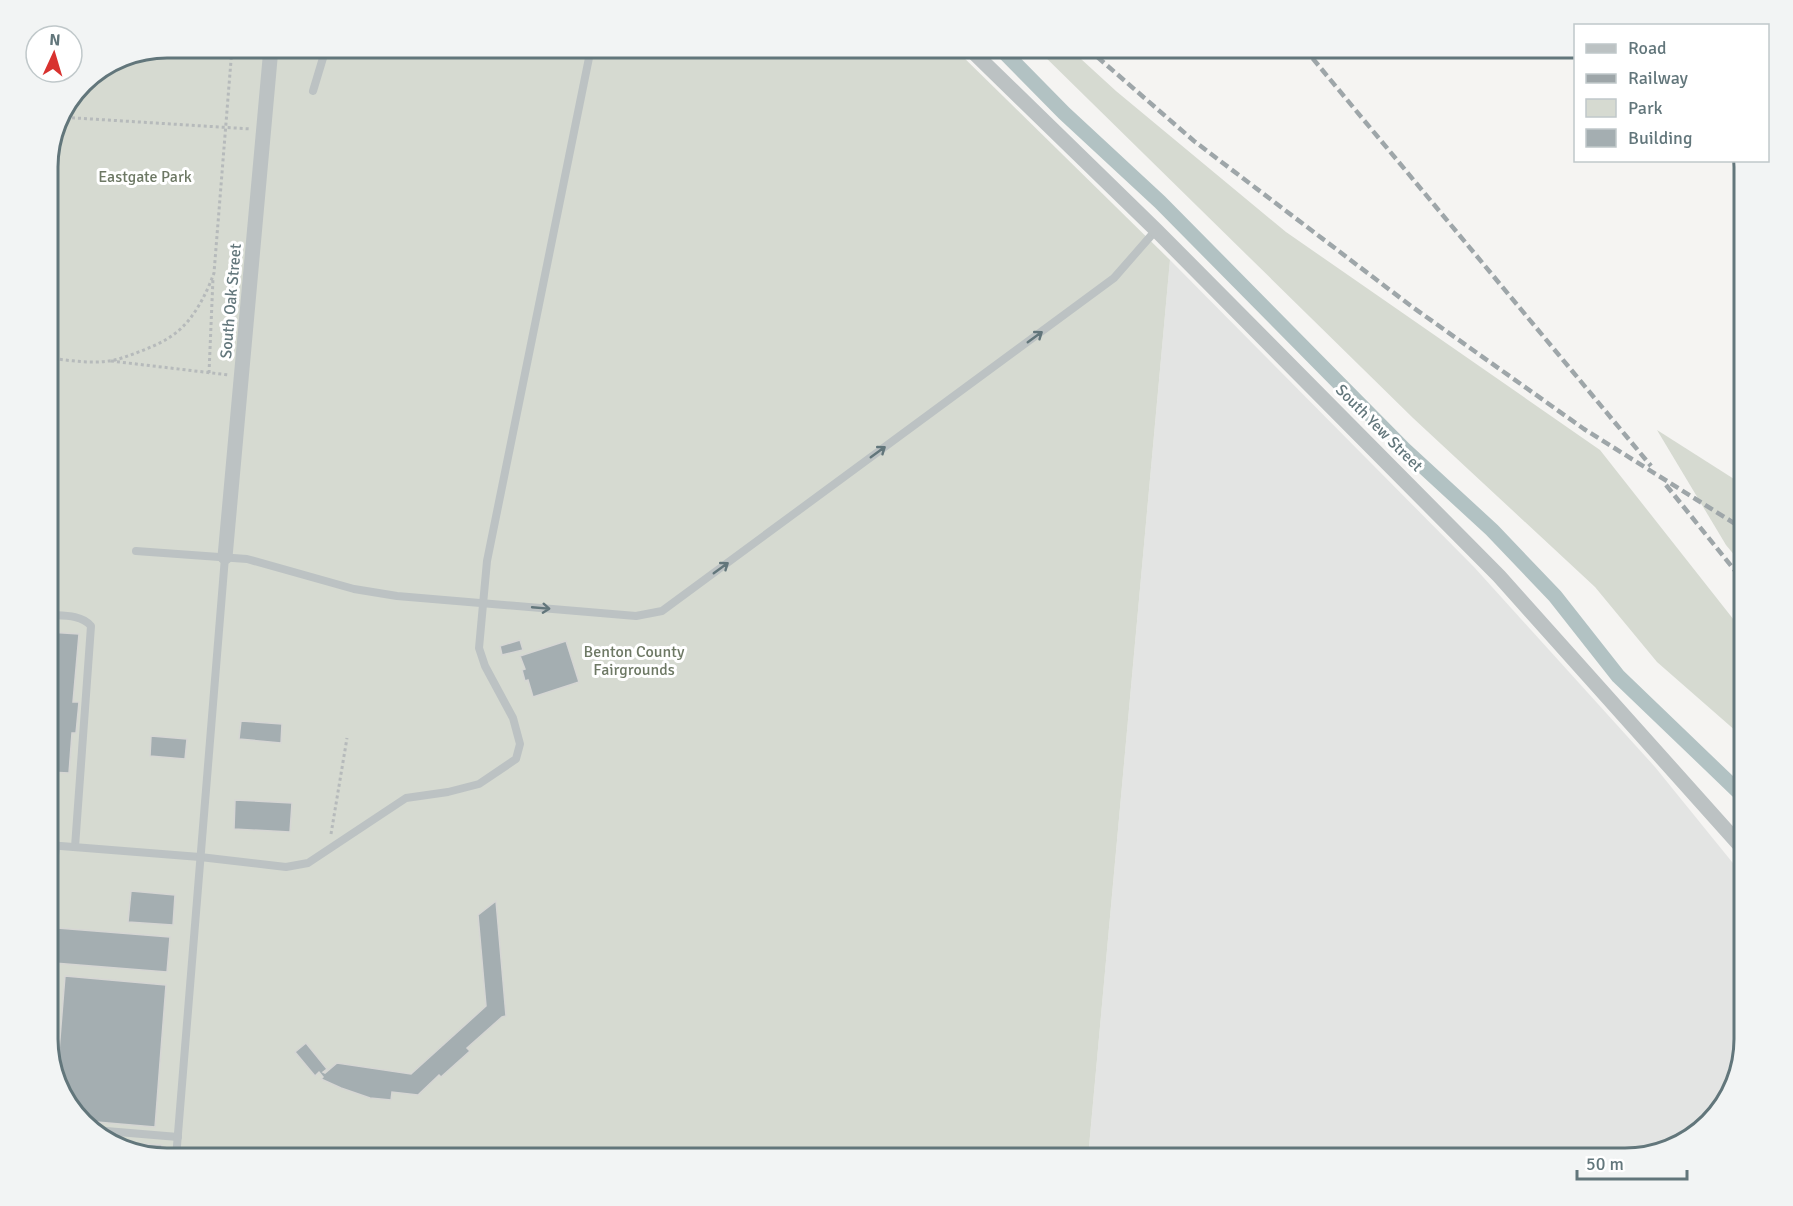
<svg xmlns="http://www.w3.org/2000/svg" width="1793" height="1206" viewBox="0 0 1793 1206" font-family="Signika,sans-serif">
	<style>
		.built { fill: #e3e4e3 }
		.green { fill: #d6dad1 }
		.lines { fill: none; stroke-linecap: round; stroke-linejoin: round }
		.canal { stroke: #b2c2c3; stroke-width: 15 }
		.building { fill: #a4aeb1; stroke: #d6d6d4; stroke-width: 1.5 }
		.path { stroke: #b6babb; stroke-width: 3; stroke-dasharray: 3 3; stroke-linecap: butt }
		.lane { stroke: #bcc2c3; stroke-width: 8 }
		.street { stroke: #bcc2c3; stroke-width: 15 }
		.rail { stroke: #9ea6a9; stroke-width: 4.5; stroke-dasharray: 9 4.5; stroke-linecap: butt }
		.oneway { stroke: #62767b }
		.labels { text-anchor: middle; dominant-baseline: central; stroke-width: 6; stroke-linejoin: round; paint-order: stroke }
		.park-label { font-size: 16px; fill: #6d7864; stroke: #fff }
		.street-label { font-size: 16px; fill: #62767b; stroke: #fff }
		.rim { fill: none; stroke: #62767b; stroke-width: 3 }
	</style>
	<rect width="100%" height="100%" fill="#f5f4f2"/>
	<!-- built -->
	<polygon class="built" points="1170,260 1474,567 1655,767 1745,878 1745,1039 1725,1105 1679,1146 1626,1158 1088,1158"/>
	<!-- green -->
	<g class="green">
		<polygon points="167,48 954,48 1170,260 1088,1158 167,1158 101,1138 64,1098 48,1046 48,160 60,115 83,83 122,57"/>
		<polygon points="1036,48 1069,48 1116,91 1286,232 1600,450 1745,634 1745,739 1657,662 1595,587 1413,418"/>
		<polygon points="1657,430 1745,486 1745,568 1726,545"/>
	</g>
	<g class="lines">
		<!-- canal -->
		<polyline class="canal" points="1000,48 1064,113 1160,202 1404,449 1492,530 1555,596 1618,676 1745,798"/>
	</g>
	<!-- building -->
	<g class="building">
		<polygon points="48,632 79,634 73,702 79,702 76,733 72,733 69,773 48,772"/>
		<polygon points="520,640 523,650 502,655 500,646"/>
		<polygon points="566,641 579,682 533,697 528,680 525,681 522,670 525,669 520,656"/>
		<polygon points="241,721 282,724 281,743 239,739"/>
		<polygon points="151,736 187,739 185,759 150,756"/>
		<polygon points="235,800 292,803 290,832 234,829"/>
		<polygon points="131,891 175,895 173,925 128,922"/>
		<polygon points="496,901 506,1016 502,1017 467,1048 470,1051 441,1077 439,1075 418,1095 392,1092 391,1100 370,1098 341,1088 321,1079 323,1077 319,1072 315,1076 295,1052 306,1043 327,1069 323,1072 325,1073 337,1063 411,1074 486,1006 478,915"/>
		<polygon points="57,928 170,937 167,972 54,963"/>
		<polygon points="65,976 166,985 155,1127 85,1121 64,1098 57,1076"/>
		<polygon points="144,1144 162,1145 161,1156 144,1151"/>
	</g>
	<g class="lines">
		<!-- path -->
		<g class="path">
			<polyline points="60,117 251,129"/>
			<path d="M 48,358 C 68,360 89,364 109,361 C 118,360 127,356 136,353 C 149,348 162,343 173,335 C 193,321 206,295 214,273 L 232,48"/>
			<polyline points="111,361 229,375"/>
			<polyline points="209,373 213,278"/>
			<polyline points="331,834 347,738"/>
		</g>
		<!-- lane -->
		<g class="lane">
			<polyline points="313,91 326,48"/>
			<polyline points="136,551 247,559 354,589 397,596 636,616 662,611 1114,278 1156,230"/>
			<path d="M 48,615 C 62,616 81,614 91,626 L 75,847"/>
			<polyline points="48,845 200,857 286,867 308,863 406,798 448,792 479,784 516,759 520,744 513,718 485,666 479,648 487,561 591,48"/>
			<polyline points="48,924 56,845"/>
			<polyline points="94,1130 178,1137"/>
			<polyline points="176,1158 225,557"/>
		</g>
		<!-- street -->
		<g class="street">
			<polyline points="969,48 1156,230 1499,576 1745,851"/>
			<polyline points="225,557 271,48"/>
		</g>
		<!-- rail -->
		<g class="rail">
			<polyline points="1087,48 1194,141 1411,306 1584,429 1745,530"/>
			<polyline points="1304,48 1651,466"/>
			<polyline points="1666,485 1745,583"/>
		</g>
	</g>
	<!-- one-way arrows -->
	<defs><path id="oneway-shaft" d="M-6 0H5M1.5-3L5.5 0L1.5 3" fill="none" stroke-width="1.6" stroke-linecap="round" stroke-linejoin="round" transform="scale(1.5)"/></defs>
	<g class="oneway">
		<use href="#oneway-shaft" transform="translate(1035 337) rotate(-36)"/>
		<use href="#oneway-shaft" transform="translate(878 452) rotate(-36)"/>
		<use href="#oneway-shaft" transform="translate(721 568) rotate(-36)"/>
		<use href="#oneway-shaft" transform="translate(541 608) rotate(5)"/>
	</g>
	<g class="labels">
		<!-- park labels -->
		<g class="park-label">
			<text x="145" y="177">Eastgate Park</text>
			<text x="634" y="652">Benton County<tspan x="634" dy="18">Fairgrounds</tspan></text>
		</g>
		<!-- street labels -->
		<g class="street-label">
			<text transform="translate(231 301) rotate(-85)">South Oak Street</text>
			<text transform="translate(1379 428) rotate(45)">South Yew Street</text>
		</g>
	</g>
	<!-- crop -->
	<path d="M0 0H1793V1206H0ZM167 58H1625A109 109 0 0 1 1734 167V1039A109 109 0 0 1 1625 1148H167A109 109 0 0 1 58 1039V167A109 109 0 0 1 167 58Z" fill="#f2f4f4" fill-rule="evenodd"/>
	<path class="rim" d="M167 58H1625A109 109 0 0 1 1734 167V1039A109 109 0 0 1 1625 1148H167A109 109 0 0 1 58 1039V167A109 109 0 0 1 167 58Z"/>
	<!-- legend -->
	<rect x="1574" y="24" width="195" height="138" fill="#ffffff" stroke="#c0c8ca" stroke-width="1.5"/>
	<rect x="1586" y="44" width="30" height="9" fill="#bcc2c3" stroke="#c0c8ca" stroke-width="1.5"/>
	<text x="1628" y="54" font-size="18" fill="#62767b">Road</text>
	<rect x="1586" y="74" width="30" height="9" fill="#9ea6a9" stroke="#c0c8ca" stroke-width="1.5"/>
	<text x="1628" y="84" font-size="18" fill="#62767b">Railway</text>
	<rect x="1586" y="99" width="30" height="18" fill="#d6dad1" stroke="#c0c8ca" stroke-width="1.5"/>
	<text x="1628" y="114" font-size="18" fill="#62767b">Park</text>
	<rect x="1586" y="129" width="30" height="18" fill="#a4aeb1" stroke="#c0c8ca" stroke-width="1.5"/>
	<text x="1628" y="144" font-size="18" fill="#62767b">Building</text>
	<!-- north arrow -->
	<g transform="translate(54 54) rotate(4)"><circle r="28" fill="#ffffff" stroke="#c0c8ca" stroke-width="1.5"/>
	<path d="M0-4.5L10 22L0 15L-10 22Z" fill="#d8322f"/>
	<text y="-9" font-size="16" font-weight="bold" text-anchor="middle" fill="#62767b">N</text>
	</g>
	<!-- scale -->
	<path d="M1577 1170v9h110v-9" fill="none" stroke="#62767b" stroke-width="3"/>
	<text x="1586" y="1170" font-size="18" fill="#62767b" stroke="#ffffff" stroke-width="4.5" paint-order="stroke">50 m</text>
</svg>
